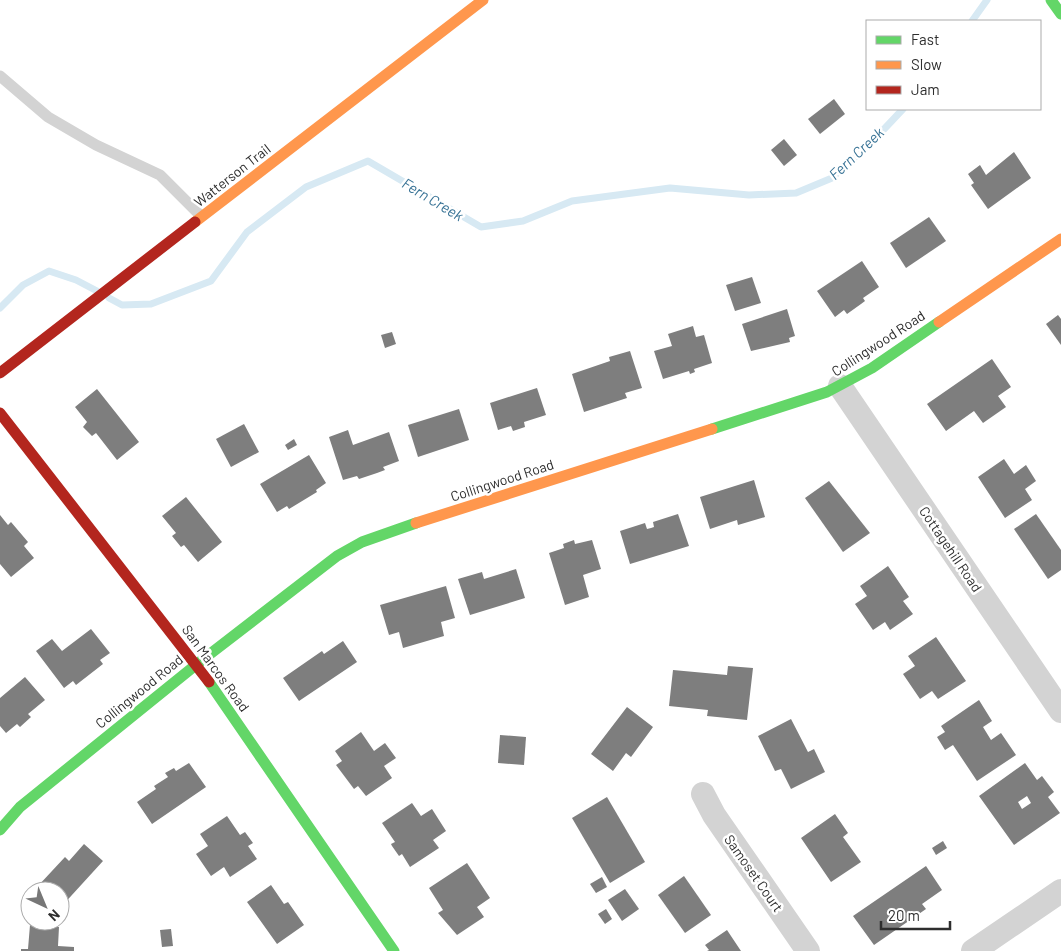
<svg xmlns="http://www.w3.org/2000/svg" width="1061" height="951" viewBox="0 0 1061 951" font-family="Barlow,sans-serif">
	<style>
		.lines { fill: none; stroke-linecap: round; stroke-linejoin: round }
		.stream { stroke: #d7e9f3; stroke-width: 7 }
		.building { fill: #7e7e7e; fill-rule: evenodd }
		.lane { stroke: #d3d3d3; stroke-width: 11 }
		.street { stroke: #d3d3d3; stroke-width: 24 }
		.fast { stroke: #63d668; stroke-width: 11 }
		.slow { stroke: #ff974d; stroke-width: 11 }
		.jam { stroke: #b3261e; stroke-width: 11 }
		.labels { text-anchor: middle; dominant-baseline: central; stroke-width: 5; stroke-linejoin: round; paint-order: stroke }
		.street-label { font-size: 14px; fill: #2e2e2e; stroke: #fff }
		.water-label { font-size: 15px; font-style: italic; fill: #377295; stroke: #fff }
	</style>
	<rect width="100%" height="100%" fill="#fff"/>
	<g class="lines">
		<!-- stream -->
		<g class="stream">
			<polyline points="972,21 987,0"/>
			<polyline points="109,298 122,305 151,304 211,281 247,232 306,187 368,161 481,227 523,221 572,201 670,188 749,195 796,193 832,178 871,143 903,109"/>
			<polyline points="0,308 23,285 49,271 76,280 97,291"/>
		</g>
	</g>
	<!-- building -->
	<g class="building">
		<polygon points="834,99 845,114 820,134 808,119"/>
		<polygon points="784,139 797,155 784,166 771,150"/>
		<polygon points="1014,152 1031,178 988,209 971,185 974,183 968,174 980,165 986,175"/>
		<polygon points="929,217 946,241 906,268 890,243"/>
		<polygon points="862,261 879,287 863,298 865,301 861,304 847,314 844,310 835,317 817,291"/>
		<polygon points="752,277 761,303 735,311 726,285"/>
		<polygon points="787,309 795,336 789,338 790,342 751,351 742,324"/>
		<polygon points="1058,315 1061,319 1061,345 1046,324"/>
		<polygon points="693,326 696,337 704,335 712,363 694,369 695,372 690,374 689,371 663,379 654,351 672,346 668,334"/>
		<polygon points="392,332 396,344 385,348 381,335"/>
		<polygon points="630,351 642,388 625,393 627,398 584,412 572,374 610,361 609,357"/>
		<polygon points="992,359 1011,387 998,396 1006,407 983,423 974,411 946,431 927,404"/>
		<polygon points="537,388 546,415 524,422 525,427 513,431 511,426 498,430 490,403"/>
		<polygon points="97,389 139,442 117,460 96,433 92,436 83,427 87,422 75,407"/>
		<polygon points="459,409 469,440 418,457 408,425"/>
		<polygon points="244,424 259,452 231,467 216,439"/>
		<polygon points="348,430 353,445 389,432 399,461 383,467 385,470 377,473 359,479 357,476 343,480 329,437"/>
		<polygon points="294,439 297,445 288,450 285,445"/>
		<polygon points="309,455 326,483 316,490 317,492 289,509 287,506 277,512 260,484"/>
		<polygon points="1004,459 1014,474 1026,465 1036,481 1025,489 1032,500 1005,518 978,477"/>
		<polygon points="754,480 765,517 738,525 737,520 710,529 700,497"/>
		<polygon points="829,481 870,533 843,552 805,498"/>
		<polygon points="186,497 222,542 198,562 184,545 181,547 172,536 176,533 162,516"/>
		<polygon points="678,514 689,546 630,564 620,531 645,523 647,529 651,528 654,527 653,522"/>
		<polygon points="1036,514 1061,550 1061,570 1048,579 1014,529"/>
		<polygon points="0,515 8,525 11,522 28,542 24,546 34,558 11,577 0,564"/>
		<polygon points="574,540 575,544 592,540 601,569 583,575 589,597 565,605 549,553 564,548 563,544"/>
		<polygon points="888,566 909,597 903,601 913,614 890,630 885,622 873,630 855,604 867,596 860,586"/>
		<polygon points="516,569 525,598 470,615 458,579 482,572 484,579"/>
		<polygon points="446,586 455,618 441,622 444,636 403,648 399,632 389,635 380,605"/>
		<polygon points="91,629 110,653 100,660 103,664 76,685 73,681 64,688 36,651 52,639 62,651"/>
		<polygon points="936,637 966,681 938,699 932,691 920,699 903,674 915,666 908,656"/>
		<polygon points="343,641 357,662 299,701 283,678 322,651 324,654"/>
		<polygon points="728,666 753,668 747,720 707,716 708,710 669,706 673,670 727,675"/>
		<polygon points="25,677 45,700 28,714 31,717 20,727 17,724 6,733 0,726 0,698"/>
		<polygon points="979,700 992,721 983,727 991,740 1001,733 1016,755 977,781 953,745 945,750 937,737 945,732 941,726"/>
		<polygon points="627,707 653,727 631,757 626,753 613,771 591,754"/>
		<polygon points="791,719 808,752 814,749 825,772 791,789 781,769 775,771 758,736"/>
		<polygon points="361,732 374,751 385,743 396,758 384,766 392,778 366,796 358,786 354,789 336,765 342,761 335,751"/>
		<polygon points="500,735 526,737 524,765 498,763"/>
		<polygon points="189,763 206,787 152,824 137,802 156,789 154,786 168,777 165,773 174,768 176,771"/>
		<path d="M 1025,763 L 1037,780 L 1042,776 L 1054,792 L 1048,797 L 1060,813 L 1014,845 L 979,796 ZM 1027,796 L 1031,803 L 1022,809 L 1018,802 Z"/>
		<polygon points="607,797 645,862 610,883 572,818"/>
		<polygon points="412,803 421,816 432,809 446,831 433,840 439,848 410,867 402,854 399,856 392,846 391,844 395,842 382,823"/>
		<polygon points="835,814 848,833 843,837 861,862 831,882 801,838"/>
		<polygon points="227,816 240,835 245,832 253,843 248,846 257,859 230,877 224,867 211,876 196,854 208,846 200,834"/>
		<polygon points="943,841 947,848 936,855 932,848"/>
		<polygon points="84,844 103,861 61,907 60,891 43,891 38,886 65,857 69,861"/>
		<polygon points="467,863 490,898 477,907 484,917 457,935 438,913 443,910 429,888"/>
		<polygon points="926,866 942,890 922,904 926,909 874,945 853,916"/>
		<polygon points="684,876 711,915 685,933 658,895"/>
		<polygon points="602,877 607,887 596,893 590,884"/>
		<polygon points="271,885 284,904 288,902 304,925 277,944 247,902"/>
		<polygon points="625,889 639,909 622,921 608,900"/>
		<polygon points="606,909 612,919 605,924 598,914"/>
		<polygon points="30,925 59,927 58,946 74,947 74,951 21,951 21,949 28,949"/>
		<polygon points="171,929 173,946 162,947 160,930"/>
		<polygon points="727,930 741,951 707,951 709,950 705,945"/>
	</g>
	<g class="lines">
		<!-- lane -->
		<polyline class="lane" points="0,76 48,117 96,145 160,175 201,216"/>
		<!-- street -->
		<g class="street">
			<polyline points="840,386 1061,711"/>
			<polyline points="703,794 714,815 808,951"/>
			<polyline points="973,951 1061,891"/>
		</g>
		<!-- fast -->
		<g class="fast">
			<polyline points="1051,0 1061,14"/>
			<polyline points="712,429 827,392 872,368 939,322"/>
			<polyline points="209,682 394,951"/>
			<polyline points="0,830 20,807 197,664 337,556 362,542 416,523"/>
		</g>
		<!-- slow -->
		<g class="slow">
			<polyline points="195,222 483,0"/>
			<polyline points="939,322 1061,239"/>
			<polyline points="416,523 712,429"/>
		</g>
		<!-- jam -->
		<g class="jam">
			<polyline points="0,373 195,222"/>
			<polyline points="0,413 209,682"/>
		</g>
	</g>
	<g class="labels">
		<!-- street labels -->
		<g class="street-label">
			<text transform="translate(232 175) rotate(-38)">Watterson Trail</text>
			<text transform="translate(878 343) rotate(-33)">Collingwood Road</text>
			<text transform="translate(502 480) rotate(-18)">Collingwood Road</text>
			<text transform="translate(951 549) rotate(56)">Cottagehill Road</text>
			<text transform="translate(216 668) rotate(54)">San Marcos Road</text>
			<text transform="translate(139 691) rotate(-39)">Collingwood Road</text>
			<text transform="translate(754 873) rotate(55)">Samoset Court</text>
		</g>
		<!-- water labels -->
		<g class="water-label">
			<text transform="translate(856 153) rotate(-43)">Fern Creek</text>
			<text transform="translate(433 199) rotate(31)">Fern Creek</text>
		</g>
	</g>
	<!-- legend -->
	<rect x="866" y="20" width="175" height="90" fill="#ffffff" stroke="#ababab"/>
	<rect x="876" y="36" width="25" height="8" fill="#63d668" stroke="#ababab"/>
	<text x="911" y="45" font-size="15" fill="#2e2e2e">Fast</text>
	<rect x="876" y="61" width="25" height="8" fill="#ff974d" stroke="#ababab"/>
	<text x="911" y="70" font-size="15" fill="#2e2e2e">Slow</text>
	<rect x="876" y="86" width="25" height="8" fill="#b3261e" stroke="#ababab"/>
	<text x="911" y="95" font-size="15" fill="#2e2e2e">Jam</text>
	<!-- north arrow -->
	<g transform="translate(45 906) rotate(136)"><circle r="24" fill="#ffffff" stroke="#ababab"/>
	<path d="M0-4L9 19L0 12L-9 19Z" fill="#777777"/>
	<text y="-8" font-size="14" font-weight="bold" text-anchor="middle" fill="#2e2e2e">N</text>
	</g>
	<!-- scale -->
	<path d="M881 921v8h69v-8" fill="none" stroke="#2e2e2e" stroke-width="2.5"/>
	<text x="888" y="921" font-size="15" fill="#2e2e2e" stroke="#ffffff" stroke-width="4" paint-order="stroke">20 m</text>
</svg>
